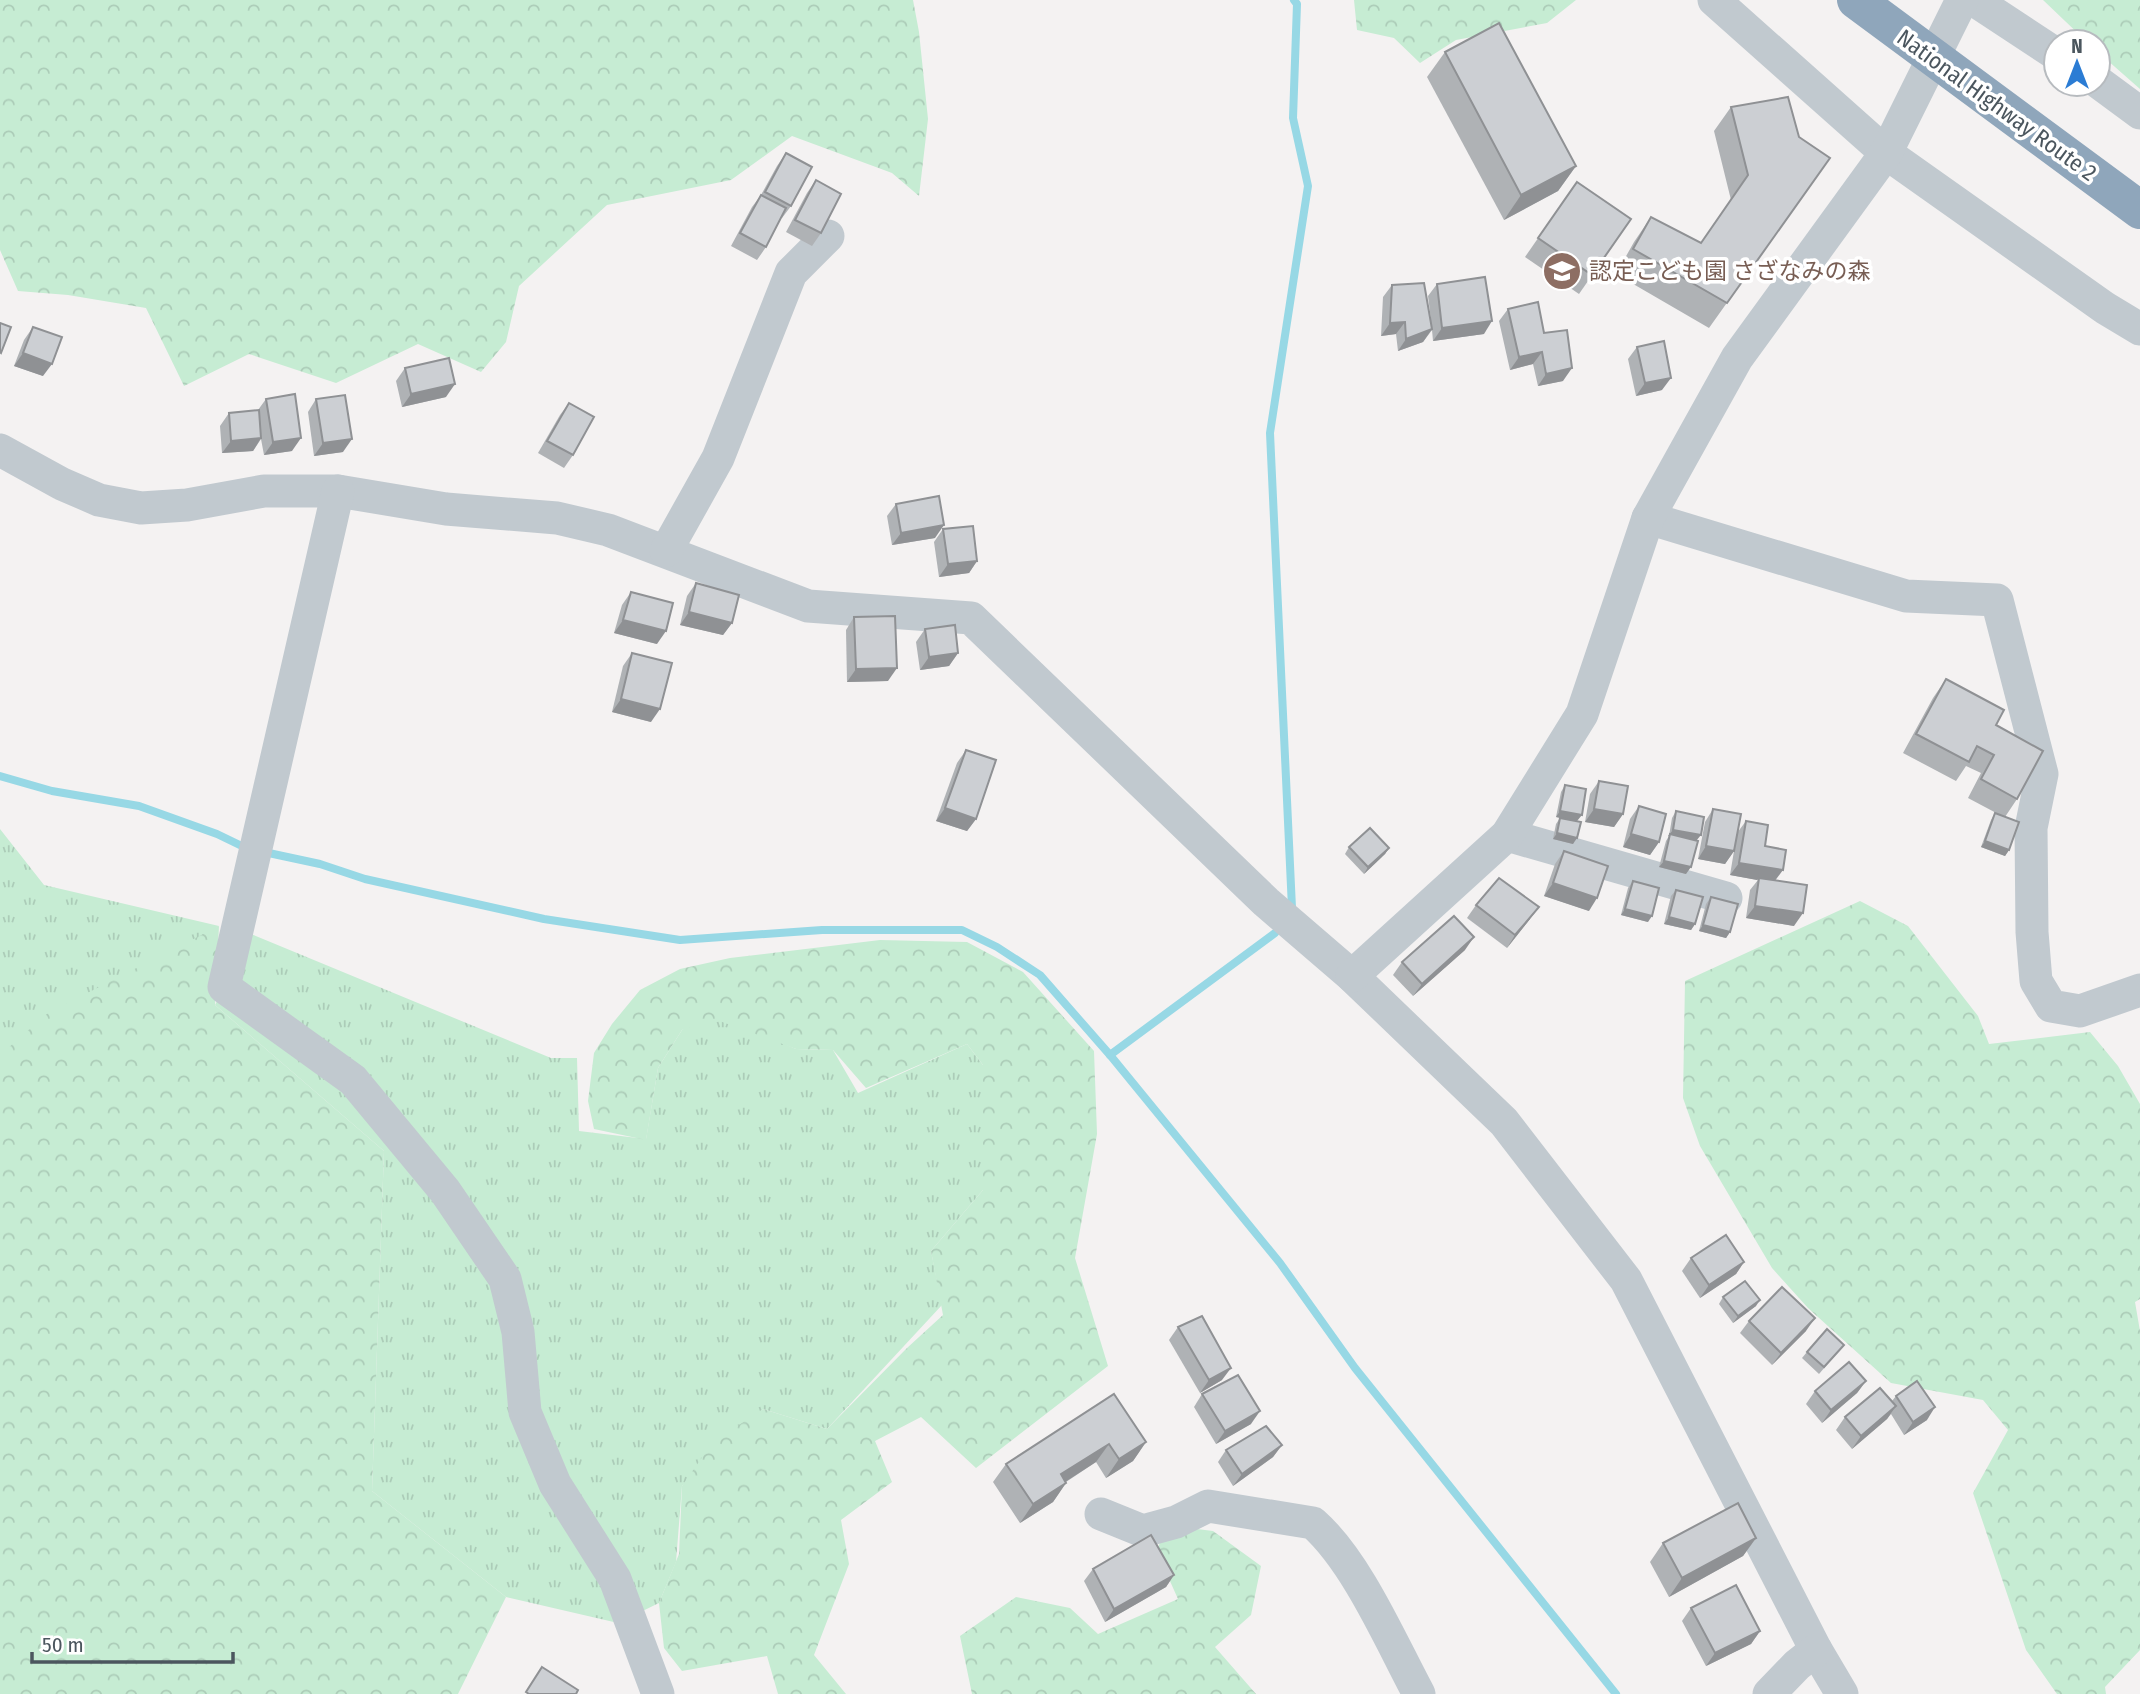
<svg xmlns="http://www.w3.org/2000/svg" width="2140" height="1694" viewBox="0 0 2140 1694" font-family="'Fira Sans Condensed','Noto Sans JP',sans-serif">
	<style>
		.grass { fill: url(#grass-tufts) }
		.forest { fill: url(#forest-crowns) }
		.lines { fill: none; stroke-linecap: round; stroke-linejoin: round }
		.stream { stroke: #97d8e5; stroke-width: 8 }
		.minor { stroke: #c1c9cf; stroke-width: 33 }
		.highway { stroke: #8fa6bb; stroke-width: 38 }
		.wall { fill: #afb2b5 }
		.shaded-wall { fill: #8f9194 }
		.building { fill: #cccfd3; stroke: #8f9194; stroke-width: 2 }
		.labels { text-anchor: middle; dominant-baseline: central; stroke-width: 7; stroke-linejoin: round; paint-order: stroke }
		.street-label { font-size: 23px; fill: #4b565e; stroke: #fff }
		.education-label { font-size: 23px; fill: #785e54; stroke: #fff; text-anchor: start }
	</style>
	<defs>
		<pattern id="grass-tufts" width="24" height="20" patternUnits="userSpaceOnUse" patternTransform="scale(1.75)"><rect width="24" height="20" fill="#c6ecd3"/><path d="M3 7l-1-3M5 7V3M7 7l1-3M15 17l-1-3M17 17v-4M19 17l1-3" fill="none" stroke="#acccb8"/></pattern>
		<pattern id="forest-crowns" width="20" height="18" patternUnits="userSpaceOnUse" patternTransform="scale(1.75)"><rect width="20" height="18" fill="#c6ecd3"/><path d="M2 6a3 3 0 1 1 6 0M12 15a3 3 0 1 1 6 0" fill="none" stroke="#acccb8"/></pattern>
	</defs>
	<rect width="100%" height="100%" fill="#f4f2f2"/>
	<!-- grass -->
	<g class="grass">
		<polygon points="0,829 44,885 219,926 0,1088"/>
		<polygon points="251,934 551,1058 577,1058 579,1131 646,1139 658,1068 682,1030 708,1011 796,1049 833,1050 858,1093 967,1044 983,1065 983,1190 931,1251 942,1305 827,1429 763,1409 682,1486 676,1562 659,1603 618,1623 506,1597 372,1491 384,1151 215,1005"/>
	</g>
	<!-- forest -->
	<g class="forest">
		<polygon points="0,0 913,0 919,32 928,119 919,196 892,173 792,136 731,180 607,205 519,286 506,342 481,372 418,344 336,383 249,354 184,386 146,308 68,295 18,291 0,250"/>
		<polygon points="1354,0 1576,0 1547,23 1456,40 1420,63 1394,38 1357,30"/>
		<polygon points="2043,0 2140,0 2140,89 2098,52 2098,42 2087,42"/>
		<polygon points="1860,901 1908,926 1978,1016 1989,1044 2090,1032 2118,1066 2140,1104 2140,1299 2135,1302 2140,1331 2140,1650 2105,1687 2106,1694 2057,1694 2026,1650 1973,1493 2008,1430 1983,1400 1891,1383 1808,1308 1772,1268 1700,1146 1683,1098 1685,981"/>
		<polygon points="219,926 215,1005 384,1151 372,1491 506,1597 458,1694 0,1694 0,1055 48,1013"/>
		<polygon points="880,940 967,942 1023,972 1094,1051 1097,1134 1075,1258 1108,1366 976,1468 921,1417 875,1441 892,1482 841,1520 849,1564 814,1655 846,1694 778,1694 767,1656 682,1671 664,1648 659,1603 679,1554 682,1486 712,1443 763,1409 827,1429 907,1348 943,1315 931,1251 983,1190 983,1065 967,1044 866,1088 833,1050 796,1049 714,1019 682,1030 658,1068 646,1140 594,1129 588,1101 594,1053 612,1024 640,990 680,969 730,958"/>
		<polygon points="1165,1525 1213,1531 1261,1566 1251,1615 1215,1647 1256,1694 972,1694 960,1636 1016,1597 1070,1608 1098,1634 1178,1599 1157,1552"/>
	</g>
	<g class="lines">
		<!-- stream -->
		<g class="stream">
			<polyline points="0,776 52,791 139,806 217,834 248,849"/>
			<polyline points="264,852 320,864 365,879 544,919 680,940 822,930 962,930 997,947 1040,975 1110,1055 1280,1263 1355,1368 1616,1694"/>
			<polyline points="1292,908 1270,433 1308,186 1293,118 1297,4 1294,0"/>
			<polyline points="1110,1055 1275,933"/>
		</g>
		<!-- minor -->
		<g class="minor">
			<polyline points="1714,0 1886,153 2105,308 2140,329"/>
			<polyline points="1974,0 2056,54"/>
			<polyline points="2098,82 2140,113"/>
			<polyline points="0,450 62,484 99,500 141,508 187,505 264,491 338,491 446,509 557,518 608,530 808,606 971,618 1266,902 1352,976 1504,1122 1626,1280 1816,1650 1842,1694"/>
			<polyline points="338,491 224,987 353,1080 445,1191 505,1279 518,1332 525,1412 555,1484 615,1579 658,1694"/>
			<polyline points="1648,518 1906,596 1997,600 2042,774 2031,828 2032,932 2036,981 2051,1006 2080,1011 2140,990"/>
			<polyline points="666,551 718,458 791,273 828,236"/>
			<polyline points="1507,835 1726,898"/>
			<polyline points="1352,976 1507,835 1582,714 1648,518 1737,358 1886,153 1962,0"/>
			<path d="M 1101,1514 L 1143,1531 L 1176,1522 L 1208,1506 L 1313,1523 C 1357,1562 1391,1642 1419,1694"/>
			<polyline points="1769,1694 1797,1665 1816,1650"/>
		</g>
		<!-- highway -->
		<polyline class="highway" points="1856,0 2140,210"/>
	</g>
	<!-- wall -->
	<g class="wall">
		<polygon points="1445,52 1576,166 1558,191 1504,220 1427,77"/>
		<polygon points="1731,107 1799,137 1830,158 1709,328 1616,274 1634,242 1651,217 1701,243 1731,200 1714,131"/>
		<polygon points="786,153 791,206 782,218 781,218 766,247 757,260 731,246 752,207 761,195 777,166"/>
		<polygon points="816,180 821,233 812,246 786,232 807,193"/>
		<polygon points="1577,182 1631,219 1579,294 1525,257"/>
		<polygon points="1437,284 1484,334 1433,341 1432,330 1423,342 1398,351 1396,334 1381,336 1383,297 1392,285 1431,320 1428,296"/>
		<polygon points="1508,309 1544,333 1563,381 1538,386 1533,364 1510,370 1499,321"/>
		<polygon points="33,327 43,376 14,366 24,340"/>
		<polygon points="1637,347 1662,390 1636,396 1628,359"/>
		<polygon points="405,368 446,397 402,407 396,381"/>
		<polygon points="266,399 292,451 264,455 261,439 253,451 222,453 220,426 229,413 258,410"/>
		<polygon points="316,399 343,452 314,456 308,412"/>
		<polygon points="569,403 573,455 564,468 538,453 560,415"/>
		<polygon points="896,504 935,538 892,545 887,516"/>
		<polygon points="943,529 977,561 969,573 939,577 934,542"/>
		<polygon points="696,583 732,623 723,635 680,625 687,596"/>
		<polygon points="631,592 657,644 614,633 622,605"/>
		<polygon points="854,617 888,681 847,682 846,630"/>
		<polygon points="925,629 958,653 949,666 920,670 916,642"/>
		<polygon points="632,653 651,722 612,712 623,666"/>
		<polygon points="1946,679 1996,725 2017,799 2005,817 2009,850 2005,856 1981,847 1991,820 1995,813 2000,815 1968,798 1981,773 1966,766 1956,781 1903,753 1933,698"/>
		<polygon points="966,750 976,819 967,831 936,821 957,763"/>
		<polygon points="1599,781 1623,814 1614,827 1585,822 1590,794"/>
		<polygon points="1565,785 1577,821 1573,844 1553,839 1556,824 1560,818 1556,817 1561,792"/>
		<polygon points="1639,806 1659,842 1650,855 1623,847 1630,819"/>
		<polygon points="1713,809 1737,833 1746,821 1765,846 1775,880 1794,926 1746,918 1750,890 1758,880 1730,875 1734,851 1725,864 1698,859 1705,822"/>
		<polygon points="1676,811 1696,841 1686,874 1659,867 1666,841 1669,836 1672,818"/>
		<polygon points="1349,847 1389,848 1385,854 1364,874 1345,854"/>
		<polygon points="1564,851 1589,911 1544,896 1555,864"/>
		<polygon points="1633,881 1648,922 1621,915 1628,888"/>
		<polygon points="1676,890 1695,924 1691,930 1664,924 1671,896"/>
		<polygon points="1711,897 1730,932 1726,938 1699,931 1706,904"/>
		<polygon points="1476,905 1530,919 1507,948 1467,918"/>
		<polygon points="1465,950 1413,996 1393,975 1402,962"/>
		<polygon points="1691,1258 1744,1262 1736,1274 1700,1298 1682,1271"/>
		<polygon points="1723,1297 1756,1306 1733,1323 1719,1304"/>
		<polygon points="1749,1321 1806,1331 1772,1365 1740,1333"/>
		<polygon points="1178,1327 1222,1380 1200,1393 1169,1340"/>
		<polygon points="1844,1345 1819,1374 1802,1358 1807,1352"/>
		<polygon points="1866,1381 1857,1393 1822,1423 1806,1404 1815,1391"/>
		<polygon points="1114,1394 1146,1442 1133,1461 1106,1478 1096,1462 1066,1482 1066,1483 1053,1502 1020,1523 993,1482 1006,1464"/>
		<polygon points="1202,1394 1251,1424 1216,1444 1194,1407"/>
		<polygon points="1896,1396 1927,1420 1904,1435 1891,1414 1887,1419 1852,1449 1836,1430 1845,1417 1892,1401"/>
		<polygon points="1282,1445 1273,1457 1233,1486 1218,1462 1226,1450"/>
		<polygon points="1756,1538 1743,1556 1669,1597 1650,1562 1663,1543"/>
		<polygon points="1093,1569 1174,1575 1166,1587 1105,1622 1084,1581"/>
		<polygon points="1691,1608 1760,1631 1751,1644 1706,1666 1682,1621"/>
	</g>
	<!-- shaded-wall -->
	<g class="shaded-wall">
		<polygon points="1576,166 1558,191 1504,220 1521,195"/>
		<polygon points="1492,321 1484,334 1433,341 1442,328"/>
		<polygon points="1405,322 1396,334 1381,336 1390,323"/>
		<polygon points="1432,329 1423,342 1398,351 1406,339"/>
		<polygon points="1542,352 1533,364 1510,370 1519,357"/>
		<polygon points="23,353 52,364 43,376 14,366"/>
		<polygon points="1572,368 1563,381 1538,386 1546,374"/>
		<polygon points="1671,378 1662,390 1636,396 1645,383"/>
		<polygon points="455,384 446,397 402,407 411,394"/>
		<polygon points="261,438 253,451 222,453 231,441"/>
		<polygon points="301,438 292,451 264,455 273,442"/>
		<polygon points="352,439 343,452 314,456 323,443"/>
		<polygon points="944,525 935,538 892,545 901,533"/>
		<polygon points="977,561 969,573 939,577 948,564"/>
		<polygon points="689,612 732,623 723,635 680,625"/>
		<polygon points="623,620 666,631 657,644 614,633"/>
		<polygon points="958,653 949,666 920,670 929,657"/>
		<polygon points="897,668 888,681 847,682 856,669"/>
		<polygon points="621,699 660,709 651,722 612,712"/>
		<polygon points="945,808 976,819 967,831 936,821"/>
		<polygon points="1594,809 1623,814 1614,827 1585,822"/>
		<polygon points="1560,811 1582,815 1577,821 1556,817"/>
		<polygon points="1673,830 1701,835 1696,841 1668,836"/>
		<polygon points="1557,833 1577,838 1573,844 1553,839"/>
		<polygon points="1631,834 1659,842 1650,855 1623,847"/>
		<polygon points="1985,841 2009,850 2005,856 1981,847"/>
		<polygon points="1706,846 1734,851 1725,864 1698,859"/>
		<polygon points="1389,848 1385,854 1364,874 1368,867"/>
		<polygon points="1664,861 1691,867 1686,874 1659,867"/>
		<polygon points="1739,863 1783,870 1774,882 1759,878 1757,880 1730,875"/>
		<polygon points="1553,883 1597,898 1589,911 1544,896"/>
		<polygon points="1755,906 1803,913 1794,926 1746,918"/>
		<polygon points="1539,907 1530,919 1507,948 1515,935"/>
		<polygon points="1625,909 1652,916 1648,922 1621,915"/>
		<polygon points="1669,917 1695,924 1691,930 1664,924"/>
		<polygon points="1703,925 1730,932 1726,938 1699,931"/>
		<polygon points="1474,937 1465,950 1413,996 1422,984"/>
		<polygon points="1744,1262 1736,1274 1700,1298 1709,1285"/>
		<polygon points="1760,1300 1756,1306 1733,1323 1738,1316"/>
		<polygon points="1815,1318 1806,1331 1772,1365 1781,1353"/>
		<polygon points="1231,1368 1222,1380 1200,1393 1209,1380"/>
		<polygon points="1866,1381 1857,1393 1822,1423 1831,1410"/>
		<polygon points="1896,1406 1887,1419 1852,1449 1861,1436"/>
		<polygon points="1935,1407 1927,1420 1904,1435 1913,1422"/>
		<polygon points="1260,1411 1251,1424 1216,1444 1225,1431"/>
		<polygon points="1146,1442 1133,1461 1106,1478 1119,1459"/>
		<polygon points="1109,1444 1096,1462 1048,1493 1061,1474"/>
		<polygon points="1282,1445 1273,1457 1233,1486 1242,1474"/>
		<polygon points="1066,1483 1053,1502 1020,1523 1033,1504"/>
		<polygon points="1756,1538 1743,1556 1669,1597 1682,1578"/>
		<polygon points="1174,1575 1166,1587 1105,1622 1114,1609"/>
		<polygon points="1760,1631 1751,1644 1706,1666 1715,1653"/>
	</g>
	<!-- building -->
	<g class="building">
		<polygon points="1499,23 1576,166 1521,195 1445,52"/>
		<polygon points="1788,97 1799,137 1830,158 1727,303 1633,249 1651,217 1701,243 1748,175 1731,107"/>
		<polygon points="786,153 812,167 791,206 765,192"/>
		<polygon points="816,180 841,194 821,233 795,220"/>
		<polygon points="1577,182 1631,219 1592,275 1538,238"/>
		<polygon points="761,195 786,208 766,247 740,233"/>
		<polygon points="1485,277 1492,321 1442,328 1437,284"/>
		<polygon points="1424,283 1432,329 1406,339 1405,322 1390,323 1392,285"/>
		<polygon points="1538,302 1544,333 1567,330 1572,368 1546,374 1542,352 1519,357 1508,309"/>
		<polygon points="0,323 11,327 1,353 0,352"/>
		<polygon points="33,327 62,337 52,364 23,353"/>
		<polygon points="1664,341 1671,378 1645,383 1637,347"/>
		<polygon points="449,358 455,384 411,394 405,368"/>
		<polygon points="295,394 301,438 273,442 266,399"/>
		<polygon points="345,395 352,439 323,443 316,399"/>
		<polygon points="569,403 594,417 573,455 547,441"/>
		<polygon points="259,410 261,438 231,441 229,413"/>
		<polygon points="939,496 944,525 901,533 896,504"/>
		<polygon points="973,526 977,561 948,564 943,529"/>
		<polygon points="696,583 739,595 732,623 689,612"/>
		<polygon points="631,592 673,603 666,631 623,620"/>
		<polygon points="895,616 897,668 856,669 854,617"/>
		<polygon points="955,625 958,653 929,657 925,629"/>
		<polygon points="632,653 672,663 660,709 621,699"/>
		<polygon points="1946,679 2004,710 1996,725 2043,751 2017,799 1981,779 1994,755 1977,746 1969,762 1916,734"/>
		<polygon points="966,750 996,760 976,819 945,808"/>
		<polygon points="1599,781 1628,786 1623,814 1594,809"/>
		<polygon points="1565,785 1586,789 1582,815 1560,811"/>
		<polygon points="1639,806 1666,814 1659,842 1631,834"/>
		<polygon points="1713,809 1741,814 1734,851 1706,846"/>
		<polygon points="1676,811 1704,817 1701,835 1673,830"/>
		<polygon points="1995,813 2019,822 2009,850 1985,841"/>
		<polygon points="1560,818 1581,822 1577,838 1557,833"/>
		<polygon points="1746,821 1768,825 1765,846 1786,850 1783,870 1739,863"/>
		<polygon points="1370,828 1389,848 1368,867 1349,847"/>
		<polygon points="1670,834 1698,841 1691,867 1664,861"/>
		<polygon points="1564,851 1608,866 1597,898 1553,883"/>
		<polygon points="1499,878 1539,907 1515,935 1476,905"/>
		<polygon points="1759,878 1807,885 1803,913 1755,906"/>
		<polygon points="1633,881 1659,888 1652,916 1625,909"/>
		<polygon points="1676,890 1703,897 1695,924 1669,917"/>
		<polygon points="1711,897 1738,904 1730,932 1703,925"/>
		<polygon points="1454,916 1474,937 1422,984 1402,962"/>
		<polygon points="1726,1235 1744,1262 1709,1285 1691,1258"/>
		<polygon points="1745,1281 1760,1300 1738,1316 1723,1297"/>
		<polygon points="1782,1287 1815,1318 1781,1353 1749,1321"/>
		<polygon points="1202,1316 1231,1368 1209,1380 1178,1327"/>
		<polygon points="1827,1329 1844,1345 1824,1367 1807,1352"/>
		<polygon points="1849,1362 1866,1381 1831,1410 1815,1391"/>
		<polygon points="1238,1375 1260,1411 1225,1431 1202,1394"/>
		<polygon points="1917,1381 1935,1407 1913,1422 1896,1396"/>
		<polygon points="1880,1388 1896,1406 1861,1436 1845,1417"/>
		<polygon points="1114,1394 1146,1442 1119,1459 1109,1444 1061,1474 1066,1483 1033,1504 1006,1464"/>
		<polygon points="1266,1426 1282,1445 1242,1474 1226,1450"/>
		<polygon points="1738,1503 1756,1538 1682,1578 1663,1543"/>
		<polygon points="1151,1535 1174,1575 1114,1609 1093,1569"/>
		<polygon points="1736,1585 1760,1631 1715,1653 1691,1608"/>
		<polygon points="542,1667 578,1690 576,1694 529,1694 526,1692"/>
	</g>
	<!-- icons -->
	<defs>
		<symbol id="school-disc" viewBox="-11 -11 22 22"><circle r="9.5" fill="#8d6e63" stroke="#fff"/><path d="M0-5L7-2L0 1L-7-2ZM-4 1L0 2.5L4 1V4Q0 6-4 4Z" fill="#fff"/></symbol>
	</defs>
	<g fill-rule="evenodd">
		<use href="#school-disc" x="1540" y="249" width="44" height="44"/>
	</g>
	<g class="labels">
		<!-- street labels -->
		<g class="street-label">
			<text transform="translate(1997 105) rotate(36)">National Highway Route 2</text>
		</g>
		<!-- education labels -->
		<g class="education-label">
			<text x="1589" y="271">認定こども園 さざなみの森</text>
		</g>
	</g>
	<!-- north arrow -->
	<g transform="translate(2077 63)"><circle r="33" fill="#ffffff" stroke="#b7bbbf" stroke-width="2"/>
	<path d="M0-5L12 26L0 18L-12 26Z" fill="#2b7cd4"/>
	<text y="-10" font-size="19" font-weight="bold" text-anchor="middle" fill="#4b565e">N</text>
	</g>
	<!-- scale -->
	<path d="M32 1652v10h201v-10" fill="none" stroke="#4b565e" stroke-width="3.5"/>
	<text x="42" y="1652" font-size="21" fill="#4b565e" stroke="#ffffff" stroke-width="5" paint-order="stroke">50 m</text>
</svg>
